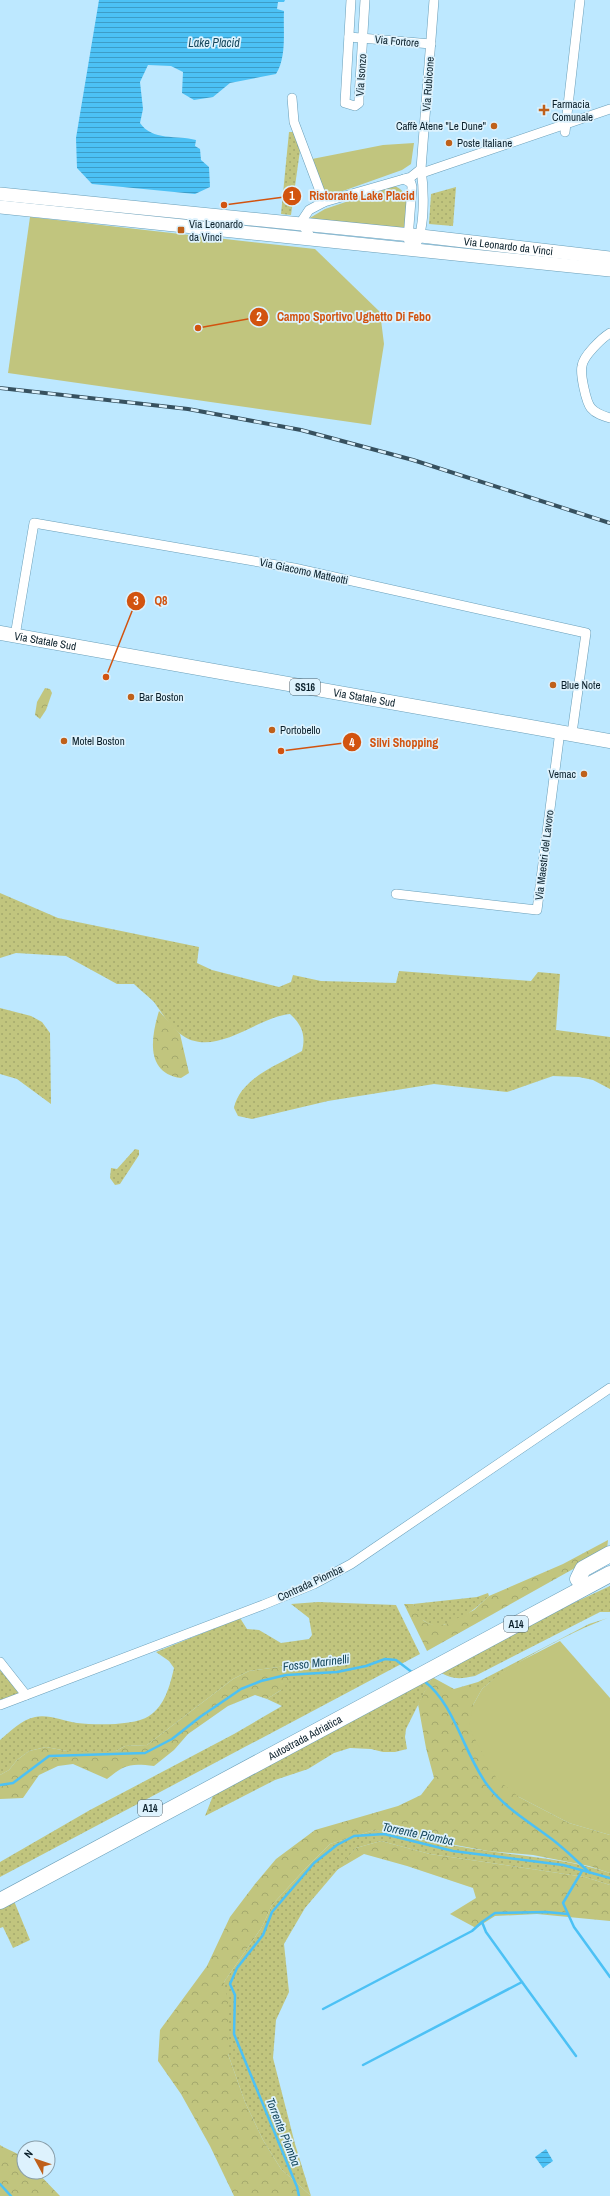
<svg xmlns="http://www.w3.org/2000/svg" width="610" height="2196" viewBox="0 0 610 2196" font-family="'Archivo Narrow',sans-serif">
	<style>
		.grass { fill: url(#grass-dots) }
		.forest { fill: url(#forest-crowns) }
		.park { fill: #c1c57e }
		.water { fill: url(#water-rules) }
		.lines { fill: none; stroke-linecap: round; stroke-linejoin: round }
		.stream { stroke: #4cc1f5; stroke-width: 2.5 }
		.street-casing { stroke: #699eb8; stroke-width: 10 }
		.secondary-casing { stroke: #699eb8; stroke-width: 14 }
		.primary-casing { stroke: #699eb8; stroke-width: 15 }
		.highway-casing { stroke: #699eb8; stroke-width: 17 }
		.street { stroke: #fff; stroke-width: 9 }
		.secondary { stroke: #fff; stroke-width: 13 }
		.primary { stroke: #fff; stroke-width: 14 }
		.highway { stroke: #fff; stroke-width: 16 }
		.rail-casing { stroke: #37515f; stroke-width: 4 }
		.rail { stroke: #ddf2fd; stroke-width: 2.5; stroke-dasharray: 8; stroke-linecap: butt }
		.poi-dot { fill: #bf601a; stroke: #ddf2fd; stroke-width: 1.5 }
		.labels { text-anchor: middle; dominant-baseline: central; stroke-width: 3.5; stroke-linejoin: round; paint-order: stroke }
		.shield { fill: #ddf2fd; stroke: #4a5f6a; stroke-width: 1 }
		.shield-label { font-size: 10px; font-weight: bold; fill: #0b202b }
		.street-label { font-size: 11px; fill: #0b202b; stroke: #ddf2fd }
		.poi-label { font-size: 11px; fill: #0b202b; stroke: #ddf2fd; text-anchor: start }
		.water-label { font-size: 12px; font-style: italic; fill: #17485d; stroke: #ddf2fd }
		.leader { fill: none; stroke: #d2530f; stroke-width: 1.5 }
		.callout-dot { fill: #d2530f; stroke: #ddf2fd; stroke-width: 1.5 }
		.mark-label { font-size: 12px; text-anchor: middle; font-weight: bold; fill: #fff }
		.callout-label { font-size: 12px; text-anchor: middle; font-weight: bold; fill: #d2530f; stroke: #ddf2fd; stroke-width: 3.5; stroke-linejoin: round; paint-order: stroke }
	</style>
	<defs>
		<pattern id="grass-dots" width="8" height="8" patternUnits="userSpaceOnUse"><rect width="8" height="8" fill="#c1c57e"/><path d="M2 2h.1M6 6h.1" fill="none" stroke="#a4a96d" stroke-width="1.8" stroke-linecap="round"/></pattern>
		<pattern id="forest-crowns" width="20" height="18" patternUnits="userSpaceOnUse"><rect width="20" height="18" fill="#c1c57e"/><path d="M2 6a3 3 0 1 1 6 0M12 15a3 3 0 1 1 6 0" fill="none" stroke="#a4a96d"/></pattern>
		<pattern id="water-rules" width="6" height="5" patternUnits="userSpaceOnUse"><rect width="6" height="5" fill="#4cc1f5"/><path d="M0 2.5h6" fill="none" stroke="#3d9cc7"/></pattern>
	</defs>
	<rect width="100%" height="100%" fill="#bde8ff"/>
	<!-- grass -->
	<g class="grass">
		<polygon points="289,132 297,132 301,143 291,215 281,214"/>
		<polygon points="456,187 453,226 429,224 431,194"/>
		<path d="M 0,893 L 58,918 L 199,947 L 197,963 L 212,970 L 279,987 L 291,982 L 293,975 L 321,981 L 396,983 L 399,971 L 531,981 L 538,972 L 560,974 L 556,1030 L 610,1037 L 610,1089 L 593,1080 L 579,1077 L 553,1076 L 507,1092 L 434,1084 L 328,1101 L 252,1119 L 238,1116 L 234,1108 C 240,1078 278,1065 302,1051 C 306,1035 302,1025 290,1014 C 256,1017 213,1061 179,1033 C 168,1024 162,1013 154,1002 C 148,996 140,990 134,984 L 117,984 L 66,956 L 16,953 L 0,958 Z"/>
		<polygon points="0,1008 31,1016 42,1022 50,1033 51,1104 17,1079 0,1074"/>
		<polygon points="135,1149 139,1150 139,1155 120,1184 115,1185 110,1178 111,1168 117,1169"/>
		<path d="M 610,1586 L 610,1612 L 600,1612 L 475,1676 C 460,1679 452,1680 438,1671 L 557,1606 L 569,1605 Z"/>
		<path d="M 488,1593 L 489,1596 C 474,1610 444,1637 423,1620 C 418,1616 416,1609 413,1604 L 477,1597 Z"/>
		<path d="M 318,1602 L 396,1605 L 420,1654 L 0,1877 L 0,1862 L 90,1810 L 234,1734 L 282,1706 L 267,1699 L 281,1690 L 286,1666 L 249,1671 L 233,1679 L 147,1745 L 125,1746 L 116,1751 L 67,1751 L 46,1747 L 29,1751 L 17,1760 L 9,1770 L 0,1775 L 0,1740 C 11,1731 21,1720 35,1717 C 48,1714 64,1721 77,1723 C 95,1725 134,1726 149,1716 C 165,1706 170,1685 174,1668 L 169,1661 L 156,1652 L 240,1618 L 247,1629 L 259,1630 L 281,1643 L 309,1639 L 312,1635 L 309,1618 L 291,1604 Z"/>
		<path d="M 608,1618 C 571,1632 511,1663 482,1689 L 454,1689 L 478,1682 L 589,1624 Z"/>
		<polygon points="0,1670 20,1693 0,1700"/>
		<polygon points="432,1677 406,1729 405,1737 407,1749 395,1752 383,1752 371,1749 350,1748 334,1753 308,1769 275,1780 205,1816 214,1793"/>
		<path d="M 374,1830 C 412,1837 450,1846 488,1851 C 530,1857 569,1859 610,1873 L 610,1885 L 585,1877 L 430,1854 L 381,1841 L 356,1848 L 305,1908 L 284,1944 L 289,1992 L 276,2020 L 273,2058 L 295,2144 L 311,2196 L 281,2169 L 263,2140 L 245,2102 L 228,2054 L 224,1982 L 262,1927 L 272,1905 L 304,1870 L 330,1844 Z"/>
		<polygon points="14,1901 30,1940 13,1948 3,1927 0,1928 0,1909"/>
	</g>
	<!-- forest -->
	<g class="forest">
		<polygon points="45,688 50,689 52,693 46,710 40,719 35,715 37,702"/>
		<path d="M 159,1011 L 180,1034 L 189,1073 L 181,1078 C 145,1073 151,1037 159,1011 Z"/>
		<polygon points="608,1540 607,1550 427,1651 404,1604 413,1604 424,1621 430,1624 444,1625 474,1610 489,1596 563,1564"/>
		<path d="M 286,1666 L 293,1667 L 296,1672 L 281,1690 L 267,1699 L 255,1695 L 228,1706 L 188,1734 L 174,1750 L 154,1766 C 131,1763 125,1764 107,1779 L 73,1764 L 58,1766 L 39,1775 L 23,1798 L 0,1799 L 0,1775 L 9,1770 L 17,1760 L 29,1751 L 46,1747 L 67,1751 L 116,1751 L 125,1746 L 147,1745 L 233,1679 L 249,1671 Z"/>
		<polygon points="432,1677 454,1689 482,1689 473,1705 519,1797 569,1823 610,1835 610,1873 589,1866 533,1855 488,1851 374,1830 330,1844 304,1870 272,1905 262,1927 224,1982 228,2001 228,2054 245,2102 263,2140 281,2169 311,2196 234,2196 210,2146 181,2094 158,2061 160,2030 207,1966 230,1917 255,1884 276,1859 315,1830 398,1806 421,1795 434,1778 426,1748 418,1704"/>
		<polygon points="381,1841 430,1854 585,1877 610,1885 610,1921 537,1914 495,1916 476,1928 450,1914 476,1898 473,1888 407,1866 364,1854 335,1871 356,1848"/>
		<path d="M 0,2145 C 9,2151 16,2151 24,2159 L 24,2172 L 37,2172 L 60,2196 L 0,2196 Z"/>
	</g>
	<!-- park -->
	<g class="park">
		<polygon points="414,143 411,164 402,170 326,197 312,159 383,145"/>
		<path d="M 393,186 C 412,189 406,215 406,228 L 308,219 L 325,209 Z"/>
		<polygon points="30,217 315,249 380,312 384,344 371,425 8,373"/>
		<polygon points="560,1641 610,1698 610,1835 569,1823 519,1797 497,1779 469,1728 473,1705 482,1689 497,1676 517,1663"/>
	</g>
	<!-- water -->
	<g class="water">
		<path d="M 99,0 L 285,0 L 284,2 L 278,2 L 277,9 L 284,11 C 283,31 287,57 276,74 L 230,83 L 213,97 L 194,100 L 182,93 L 183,72 L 171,66 L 148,65 L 140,82 L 143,109 L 140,123 C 152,141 177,135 196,140 L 195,146 L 200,149 L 201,160 L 209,167 L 210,187 L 195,194 L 92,184 L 77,168 L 76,138 Z"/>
		<polygon points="546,2149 553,2161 543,2168 535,2157"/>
	</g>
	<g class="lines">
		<!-- stream -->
		<g class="stream">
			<path d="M 424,1681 C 455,1704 464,1755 488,1786 C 506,1809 531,1823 553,1840 C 566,1850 578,1862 590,1873"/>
			<polyline points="0,1785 13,1783 49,1756 145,1753 172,1739 200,1717 241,1689 261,1681 286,1675 337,1672 366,1666 385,1659 396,1660 413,1673"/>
			<polyline points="582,1871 563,1903 574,1927 610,1977"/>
			<polyline points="522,1982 576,2056"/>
			<polyline points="323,2009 472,1931 482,1922"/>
			<polyline points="363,2065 522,1982 486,1932 482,1922 495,1913 546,1912 568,1914"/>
			<polyline points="0,2184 11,2196"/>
			<polyline points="299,2196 297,2187 234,2034 235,1995 230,1984 237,1968 263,1935 272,1912 314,1863 337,1845 354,1836 384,1834 453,1851 563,1865 610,1878"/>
		</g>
		<defs>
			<g id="street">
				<polyline points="351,0 345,103 355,106 359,103 359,98 365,0"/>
				<polyline points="349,37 431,44"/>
				<polyline points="292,98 294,122 324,202"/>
				<polyline points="565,132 580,0"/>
				<polyline points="422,173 610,109"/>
				<path d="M 404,179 L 411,183 L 412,187 L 408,239 L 413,249 C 426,233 424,189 421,169 L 434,0"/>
				<polyline points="312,239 302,224 303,219 309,210 324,202 411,177 421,169"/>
				<path d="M 610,333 C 602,338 583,356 582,366 C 580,374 586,402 591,408 C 596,414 603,416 610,418"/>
				<polyline points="15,636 34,523 294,568 586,633 572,733"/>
				<polyline points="396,894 537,910 560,731"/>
				<polyline points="0,1662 26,1695"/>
				<polyline points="0,1705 263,1605 314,1584 351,1564 610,1388"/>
			</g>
			<g id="secondary">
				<path id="s1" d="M 0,194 L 421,236 L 610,258"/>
				<polyline points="0,207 610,270"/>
			</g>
			<g id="primary">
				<path id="s2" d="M 0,633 L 610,741"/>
			</g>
			<g id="highway">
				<polyline points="578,1579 583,1569 610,1554"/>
				<path id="s3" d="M 0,1901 L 610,1574"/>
			</g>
		</defs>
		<!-- street casing -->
		<use href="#street" class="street-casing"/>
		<!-- secondary casing -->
		<use href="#secondary" class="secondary-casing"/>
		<!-- primary casing -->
		<use href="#primary" class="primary-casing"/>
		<!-- highway casing -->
		<use href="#highway" class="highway-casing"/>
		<!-- street -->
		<use href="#street" class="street"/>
		<!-- secondary -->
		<use href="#secondary" class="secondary"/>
		<!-- primary -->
		<use href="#primary" class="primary"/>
		<!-- highway -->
		<use href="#highway" class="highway"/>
		<defs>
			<polyline id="rail" points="0,388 188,409 301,430 413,460 610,523"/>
		</defs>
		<!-- rail casing -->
		<use href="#rail" class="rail-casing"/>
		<!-- rail -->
		<use href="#rail" class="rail"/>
	</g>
	<!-- markers -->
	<g class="poi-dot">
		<path d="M542 104h4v4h4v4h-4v4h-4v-4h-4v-4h4z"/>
		<circle cx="494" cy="126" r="4"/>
		<circle cx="449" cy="143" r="4"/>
		<rect x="177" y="226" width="8" height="8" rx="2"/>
		<circle cx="553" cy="685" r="4"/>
		<circle cx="131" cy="697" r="4"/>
		<circle cx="272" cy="730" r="4"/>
		<circle cx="64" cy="741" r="4"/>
		<circle cx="584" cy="774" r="4"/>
	</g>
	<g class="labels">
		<!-- shield labels -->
		<g class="shield">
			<rect x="290" y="679" width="30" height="16" rx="3"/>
			<rect x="504" y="1616" width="24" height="16" rx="3"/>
			<rect x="138" y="1800" width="24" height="16" rx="3"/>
		</g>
		<g class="shield-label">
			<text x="305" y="687">SS16</text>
			<text x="516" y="1624">A14</text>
			<text x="150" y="1808">A14</text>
		</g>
		<!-- street labels -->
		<g class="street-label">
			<text transform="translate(397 41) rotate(5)">Via Fortore</text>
			<text transform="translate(361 75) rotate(-86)">Via Isonzo</text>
			<text transform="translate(428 84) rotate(-86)">Via Rubicone</text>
			<text stroke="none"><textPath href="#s1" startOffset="511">Via Leonardo da Vinci</textPath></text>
			<text transform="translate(304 571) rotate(12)">Via Giacomo Matteotti</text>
			<text stroke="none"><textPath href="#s2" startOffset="46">Via Statale Sud</textPath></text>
			<text stroke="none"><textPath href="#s2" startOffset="370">Via Statale Sud</textPath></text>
			<text transform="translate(544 855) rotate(-83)">Via Maestri del Lavoro</text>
			<text transform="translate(310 1583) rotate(-25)">Contrada Piomba</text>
			<text stroke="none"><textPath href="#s3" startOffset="346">Autostrada Adriatica</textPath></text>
		</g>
		<!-- poi labels -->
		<g class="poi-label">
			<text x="552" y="104">Farmacia<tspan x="552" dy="13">Comunale</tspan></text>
			<text x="486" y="126" text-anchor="end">Caffè Atene "Le Dune"</text>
			<text x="457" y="143">Poste Italiane</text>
			<text x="189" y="224">Via Leonardo<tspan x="189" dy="13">da Vinci</tspan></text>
			<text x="561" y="685">Blue Note</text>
			<text x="139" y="697">Bar Boston</text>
			<text x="280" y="730">Portobello</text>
			<text x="72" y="741">Motel Boston</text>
			<text x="576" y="774" text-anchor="end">Vemac</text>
		</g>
		<!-- water labels -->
		<g class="water-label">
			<text x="214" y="43">Lake Placid</text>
			<text transform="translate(316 1663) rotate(-7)">Fosso Marinelli</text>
			<text transform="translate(418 1834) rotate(12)">Torrente Piomba</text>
			<text transform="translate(283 2132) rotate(68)">Torrente Piomba</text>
		</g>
	</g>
	<!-- callouts -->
	<path class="leader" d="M224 205L292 196M198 328L259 317M106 677L136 601M281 751L352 742"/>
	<g class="callout-dot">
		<circle cx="224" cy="205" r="4"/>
		<circle cx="198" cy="328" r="4"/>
		<circle cx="106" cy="677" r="4"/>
		<circle cx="281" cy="751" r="4"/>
		<circle cx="292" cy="196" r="10"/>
		<circle cx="259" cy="317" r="10"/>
		<circle cx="136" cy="601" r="10"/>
		<circle cx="352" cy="742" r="10"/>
	</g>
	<g class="mark-label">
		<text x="292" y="200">1</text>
		<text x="259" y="321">2</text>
		<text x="136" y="605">3</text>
		<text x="352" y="747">4</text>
	</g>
	<g class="callout-label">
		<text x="362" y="200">Ristorante Lake Placid</text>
		<text x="354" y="321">Campo Sportivo Ughetto Di Febo</text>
		<text x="161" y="605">Q8</text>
		<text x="404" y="747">Silvi Shopping</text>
	</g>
	<!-- north arrow -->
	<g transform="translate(36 2160) rotate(310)"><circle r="19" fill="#ddf2fd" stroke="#899ea9"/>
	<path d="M0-3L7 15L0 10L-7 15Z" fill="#bf601a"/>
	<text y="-6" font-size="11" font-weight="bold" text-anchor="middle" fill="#0b202b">N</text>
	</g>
</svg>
